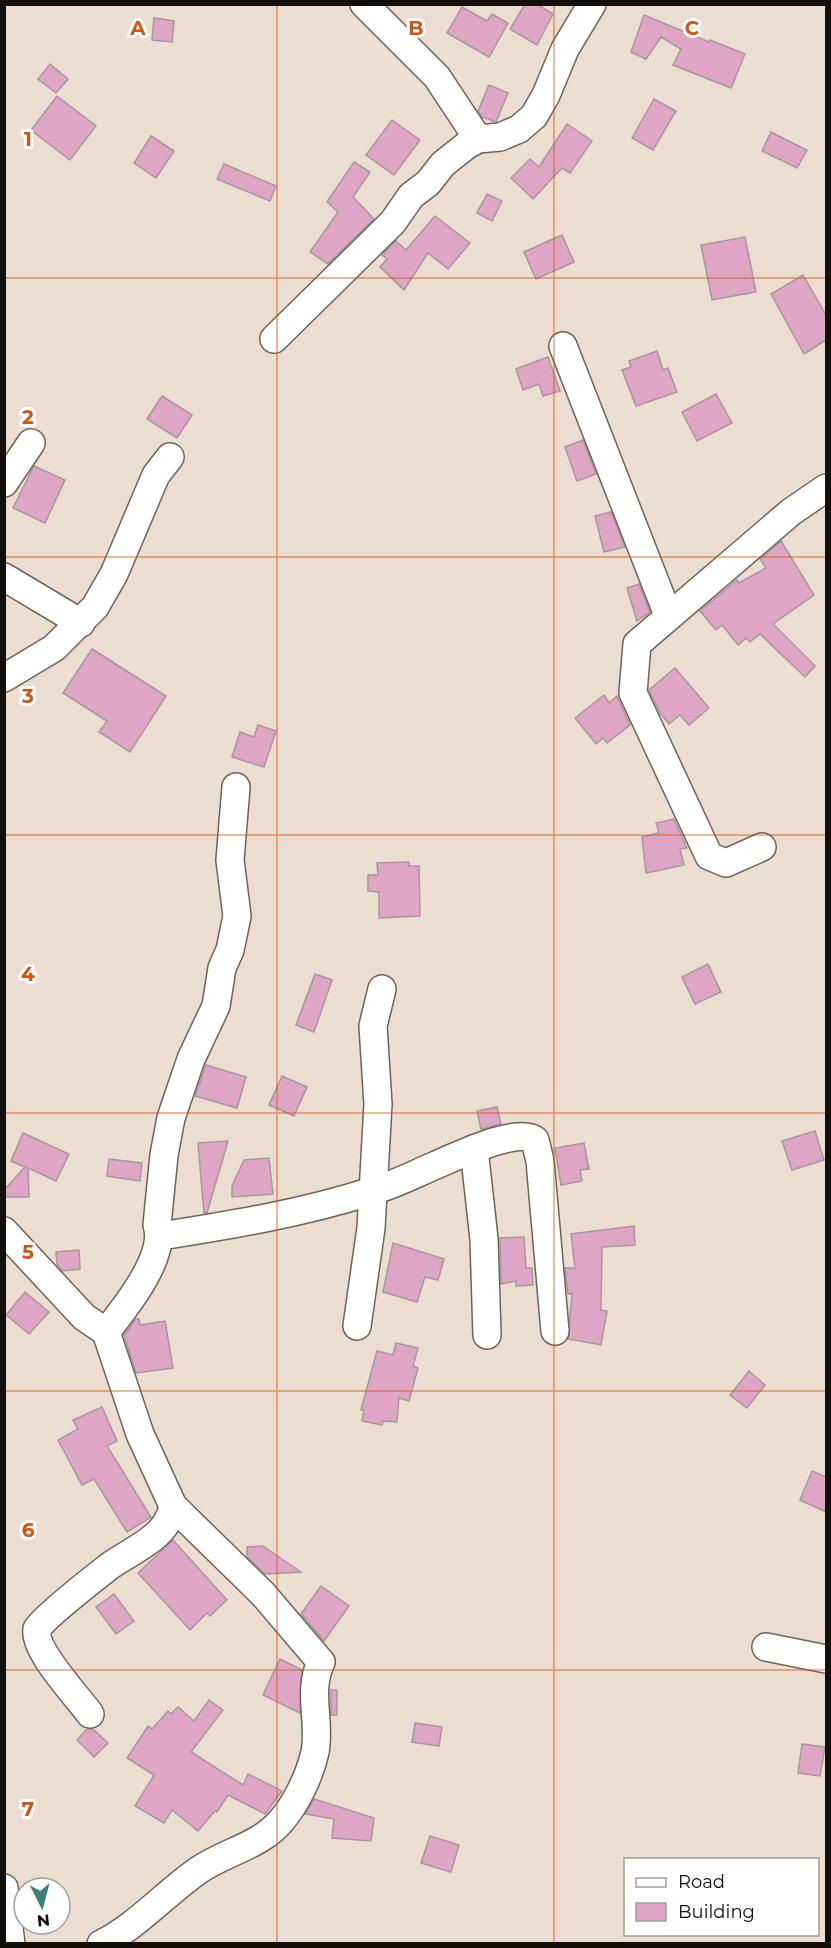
<svg xmlns="http://www.w3.org/2000/svg" width="831" height="1948" viewBox="0 0 831 1948" font-family="Montserrat,sans-serif">
	<style>
		.building { fill: #dea5c4; stroke: #a6969e; stroke-width: 1.5 }
		.lines { fill: none; stroke-linecap: round; stroke-linejoin: round }
		.minor-casing { stroke: #6f6357; stroke-width: 30 }
		.minor { stroke: #fff; stroke-width: 27 }
		.grid { fill: none; stroke: #d3520c; stroke-width: 1.5; stroke-opacity: 0.55 }
		.grid-label { font-size: 20px; text-anchor: middle; font-weight: bold; fill: #d3520c; stroke: #fff; stroke-width: 6; stroke-linejoin: round; paint-order: stroke }
	</style>
	<rect width="100%" height="100%" fill="#ebddd0"/>
	<!-- building -->
	<g class="building">
		<polygon points="525,4 537,4 553,14 537,45 510,29"/>
		<polygon points="462,7 487,21 492,14 508,23 489,57 447,33"/>
		<polygon points="644,15 709,42 710,40 745,54 731,88 673,65 681,49 661,37 646,59 631,52"/>
		<polygon points="154,18 174,21 172,42 152,40"/>
		<polygon points="50,64 68,79 56,93 38,79"/>
		<polygon points="489,85 508,93 496,122 482,117 478,111"/>
		<polygon points="57,96 96,126 70,160 31,130"/>
		<polygon points="654,99 676,111 653,150 632,138"/>
		<polygon points="392,120 420,140 394,175 366,155"/>
		<polygon points="567,124 592,141 570,173 562,168 533,199 511,178 530,159 539,167"/>
		<polygon points="771,132 807,150 797,168 762,151"/>
		<polygon points="151,136 174,151 156,178 134,163"/>
		<polygon points="354,162 370,172 353,197 374,219 328,264 310,252 338,212 327,202"/>
		<polygon points="224,164 276,186 270,201 217,179"/>
		<polygon points="487,194 502,201 492,221 477,213"/>
		<polygon points="435,216 470,243 448,269 428,253 404,290 380,267 387,259 382,255 396,241 406,250"/>
		<polygon points="562,235 574,262 536,279 524,252"/>
		<polygon points="745,237 756,292 712,300 701,245"/>
		<polygon points="803,275 826,315 826,340 804,354 771,294"/>
		<polygon points="657,351 663,370 668,368 677,392 636,406 622,370 631,367 629,361"/>
		<polygon points="548,357 560,391 543,396 539,384 523,390 516,369"/>
		<polygon points="716,394 732,423 697,441 682,412"/>
		<polygon points="162,396 192,415 177,438 147,419"/>
		<polygon points="583,440 596,474 577,481 565,447"/>
		<polygon points="34,466 65,480 45,523 13,508"/>
		<polygon points="611,512 625,547 604,552 595,516"/>
		<polygon points="781,541 814,595 773,624 815,666 805,677 760,634 750,642 746,638 738,645 722,625 716,630 700,611 737,580 739,583 766,568 760,559"/>
		<polygon points="639,584 650,612 637,621 627,588"/>
		<polygon points="92,649 166,696 130,752 99,732 107,721 63,693"/>
		<polygon points="675,668 709,708 689,725 680,715 669,724 660,713 649,690"/>
		<polygon points="604,695 609,703 617,696 630,725 607,743 603,738 596,744 575,718"/>
		<polygon points="258,725 276,731 264,767 232,757 240,732 254,737"/>
		<polygon points="674,819 687,848 680,849 684,865 646,873 642,837 659,833 656,823"/>
		<polygon points="409,862 409,866 419,866 420,916 379,918 379,892 368,891 368,875 378,875 377,863"/>
		<polygon points="708,964 721,992 695,1004 682,977"/>
		<polygon points="315,974 332,980 314,1032 296,1025"/>
		<polygon points="206,1065 246,1077 237,1108 195,1096"/>
		<polygon points="282,1076 307,1087 294,1116 269,1105"/>
		<polygon points="497,1107 501,1124 481,1129 477,1111"/>
		<polygon points="815,1131 824,1160 792,1170 782,1141"/>
		<polygon points="23,1133 69,1154 56,1181 28,1168 29,1197 4,1197 4,1190 25,1167 11,1161"/>
		<polygon points="228,1141 207,1213 204,1213 198,1143"/>
		<polygon points="584,1143 589,1169 580,1170 582,1181 561,1185 555,1148"/>
		<polygon points="269,1158 273,1194 232,1197 232,1186 244,1160"/>
		<polygon points="109,1159 142,1163 140,1181 107,1176"/>
		<polygon points="634,1226 635,1245 602,1247 601,1310 607,1311 601,1345 568,1339 572,1294 568,1294 565,1268 575,1268 571,1234"/>
		<polygon points="524,1237 526,1268 532,1268 533,1285 516,1286 516,1281 501,1284 500,1238"/>
		<polygon points="393,1243 444,1259 438,1280 425,1277 417,1302 383,1292"/>
		<polygon points="79,1250 80,1269 62,1271 57,1264 56,1252"/>
		<polygon points="25,1292 49,1312 29,1334 6,1315"/>
		<polygon points="136,1319 139,1319 140,1325 165,1321 173,1368 136,1373 124,1335"/>
		<polygon points="396,1343 418,1348 413,1366 418,1368 409,1401 399,1398 397,1422 383,1421 382,1425 362,1421 364,1410 361,1410 377,1351 393,1355"/>
		<polygon points="749,1371 765,1385 747,1408 730,1395"/>
		<polygon points="102,1407 117,1441 107,1446 151,1517 127,1532 94,1479 82,1485 58,1440 78,1429 73,1420"/>
		<polygon points="812,1471 826,1477 826,1512 800,1500"/>
		<polygon points="173,1540 227,1600 210,1616 207,1613 190,1630 138,1573"/>
		<polygon points="263,1546 301,1572 265,1574 247,1557 247,1547"/>
		<polygon points="321,1586 349,1606 324,1641 301,1614"/>
		<polygon points="114,1594 134,1621 116,1634 96,1607"/>
		<polygon points="280,1659 302,1670 300,1713 263,1695"/>
		<rect x="331" y="1690" width="6" height="25"/>
		<polygon points="209,1700 223,1710 191,1752 243,1785 248,1774 282,1791 265,1814 228,1795 217,1812 215,1811 198,1831 172,1810 164,1823 135,1806 154,1775 127,1758 148,1726 152,1729 168,1711 171,1714 178,1707 194,1721"/>
		<polygon points="415,1723 442,1727 439,1746 412,1742"/>
		<polygon points="87,1729 93,1729 108,1743 94,1757 77,1740"/>
		<polygon points="802,1744 825,1747 820,1776 798,1773"/>
		<polygon points="314,1799 374,1818 371,1841 332,1838 334,1819 305,1814"/>
		<polygon points="430,1836 459,1845 451,1872 421,1863"/>
	</g>
	<g class="lines">
		<defs>
			<g id="minor">
				<polyline points="364,4 437,77 478,139"/>
				<polyline points="274,339 393,222 411,196 428,183 443,164 467,145 478,139 500,137 519,129 534,116 546,95 565,49 592,4"/>
				<polyline points="563,346 668,615"/>
				<polyline points="4,483 31,443"/>
				<polyline points="4,577 81,623"/>
				<polyline points="4,678 54,648 95,607 114,574 156,475 170,457"/>
				<polyline points="762,847 726,863 709,856 633,693 637,644 791,512 826,488"/>
				<polyline points="474,1149 484,1239 487,1335"/>
				<path d="M 4,1231 L 84,1317 L 106,1332 L 140,1434 L 173,1506 C 168,1537 134,1549 111,1565 C 97,1576 45,1616 37,1629 C 33,1650 77,1696 90,1714"/>
				<path d="M 161,1236 C 232,1225 303,1213 372,1191 C 394,1185 415,1174 436,1165 C 455,1157 519,1126 535,1140 L 540,1161 L 555,1331"/>
				<polyline points="357,1326 371,1228 378,1104 373,1026 382,989"/>
				<path d="M 106,1332 C 125,1308 167,1256 157,1225 L 164,1155 L 171,1118 L 191,1059 L 216,1006 L 222,968 L 230,950 L 237,916 L 230,860 L 236,787"/>
				<polyline points="766,1647 826,1659"/>
				<polyline points="4,1888 11,1944"/>
				<path d="M 101,1944 C 135,1928 168,1891 199,1870 C 225,1852 260,1846 281,1821 C 296,1804 310,1775 315,1752 C 321,1722 307,1692 321,1662 L 263,1594 L 173,1506"/>
			</g>
		</defs>
		<!-- minor casing -->
		<use href="#minor" class="minor-casing"/>
		<!-- minor -->
		<use href="#minor" class="minor"/>
	</g>
	<!-- grid -->
	<path class="grid" d="M 277,4 L 277,1944M 554,4 L 554,1944M 4,278 L 826,278M 4,557 L 826,557M 4,835 L 826,835M 4,1113 L 826,1113M 4,1391 L 826,1391M 4,1670 L 826,1670"/>
	<g class="grid-label">
		<text x="138" y="35">A</text>
		<text x="416" y="35">B</text>
		<text x="692" y="35">C</text>
		<text x="28" y="146">1</text>
		<text x="28" y="424">2</text>
		<text x="28" y="703">3</text>
		<text x="28" y="981">4</text>
		<text x="28" y="1259">5</text>
		<text x="28" y="1537">6</text>
		<text x="28" y="1816">7</text>
	</g>
	<!-- border -->
	<rect width="831" height="1948" fill="none" stroke="#120e09" stroke-width="12"/>
	<!-- legend -->
	<rect x="624" y="1858" width="195" height="78" fill="#ffffff" stroke="#a09f9d" stroke-width="1.5"/>
	<rect x="636" y="1878" width="30" height="9" fill="#ffffff" stroke="#a09f9d" stroke-width="1.5"/>
	<text x="678" y="1888" font-size="18" fill="#120e09">Road</text>
	<rect x="636" y="1903" width="30" height="18" fill="#dea5c4" stroke="#a09f9d" stroke-width="1.5"/>
	<text x="678" y="1918" font-size="18" fill="#120e09">Building</text>
	<!-- north arrow -->
	<g transform="translate(42 1906) rotate(174)"><circle r="28" fill="#ffffff" stroke="#a09f9d" stroke-width="1.5"/>
	<path d="M0-4.5L10 22L0 15L-10 22Z" fill="#3c8176"/>
	<text y="-9" font-size="16" font-weight="bold" text-anchor="middle" fill="#120e09">N</text>
	</g>
</svg>
